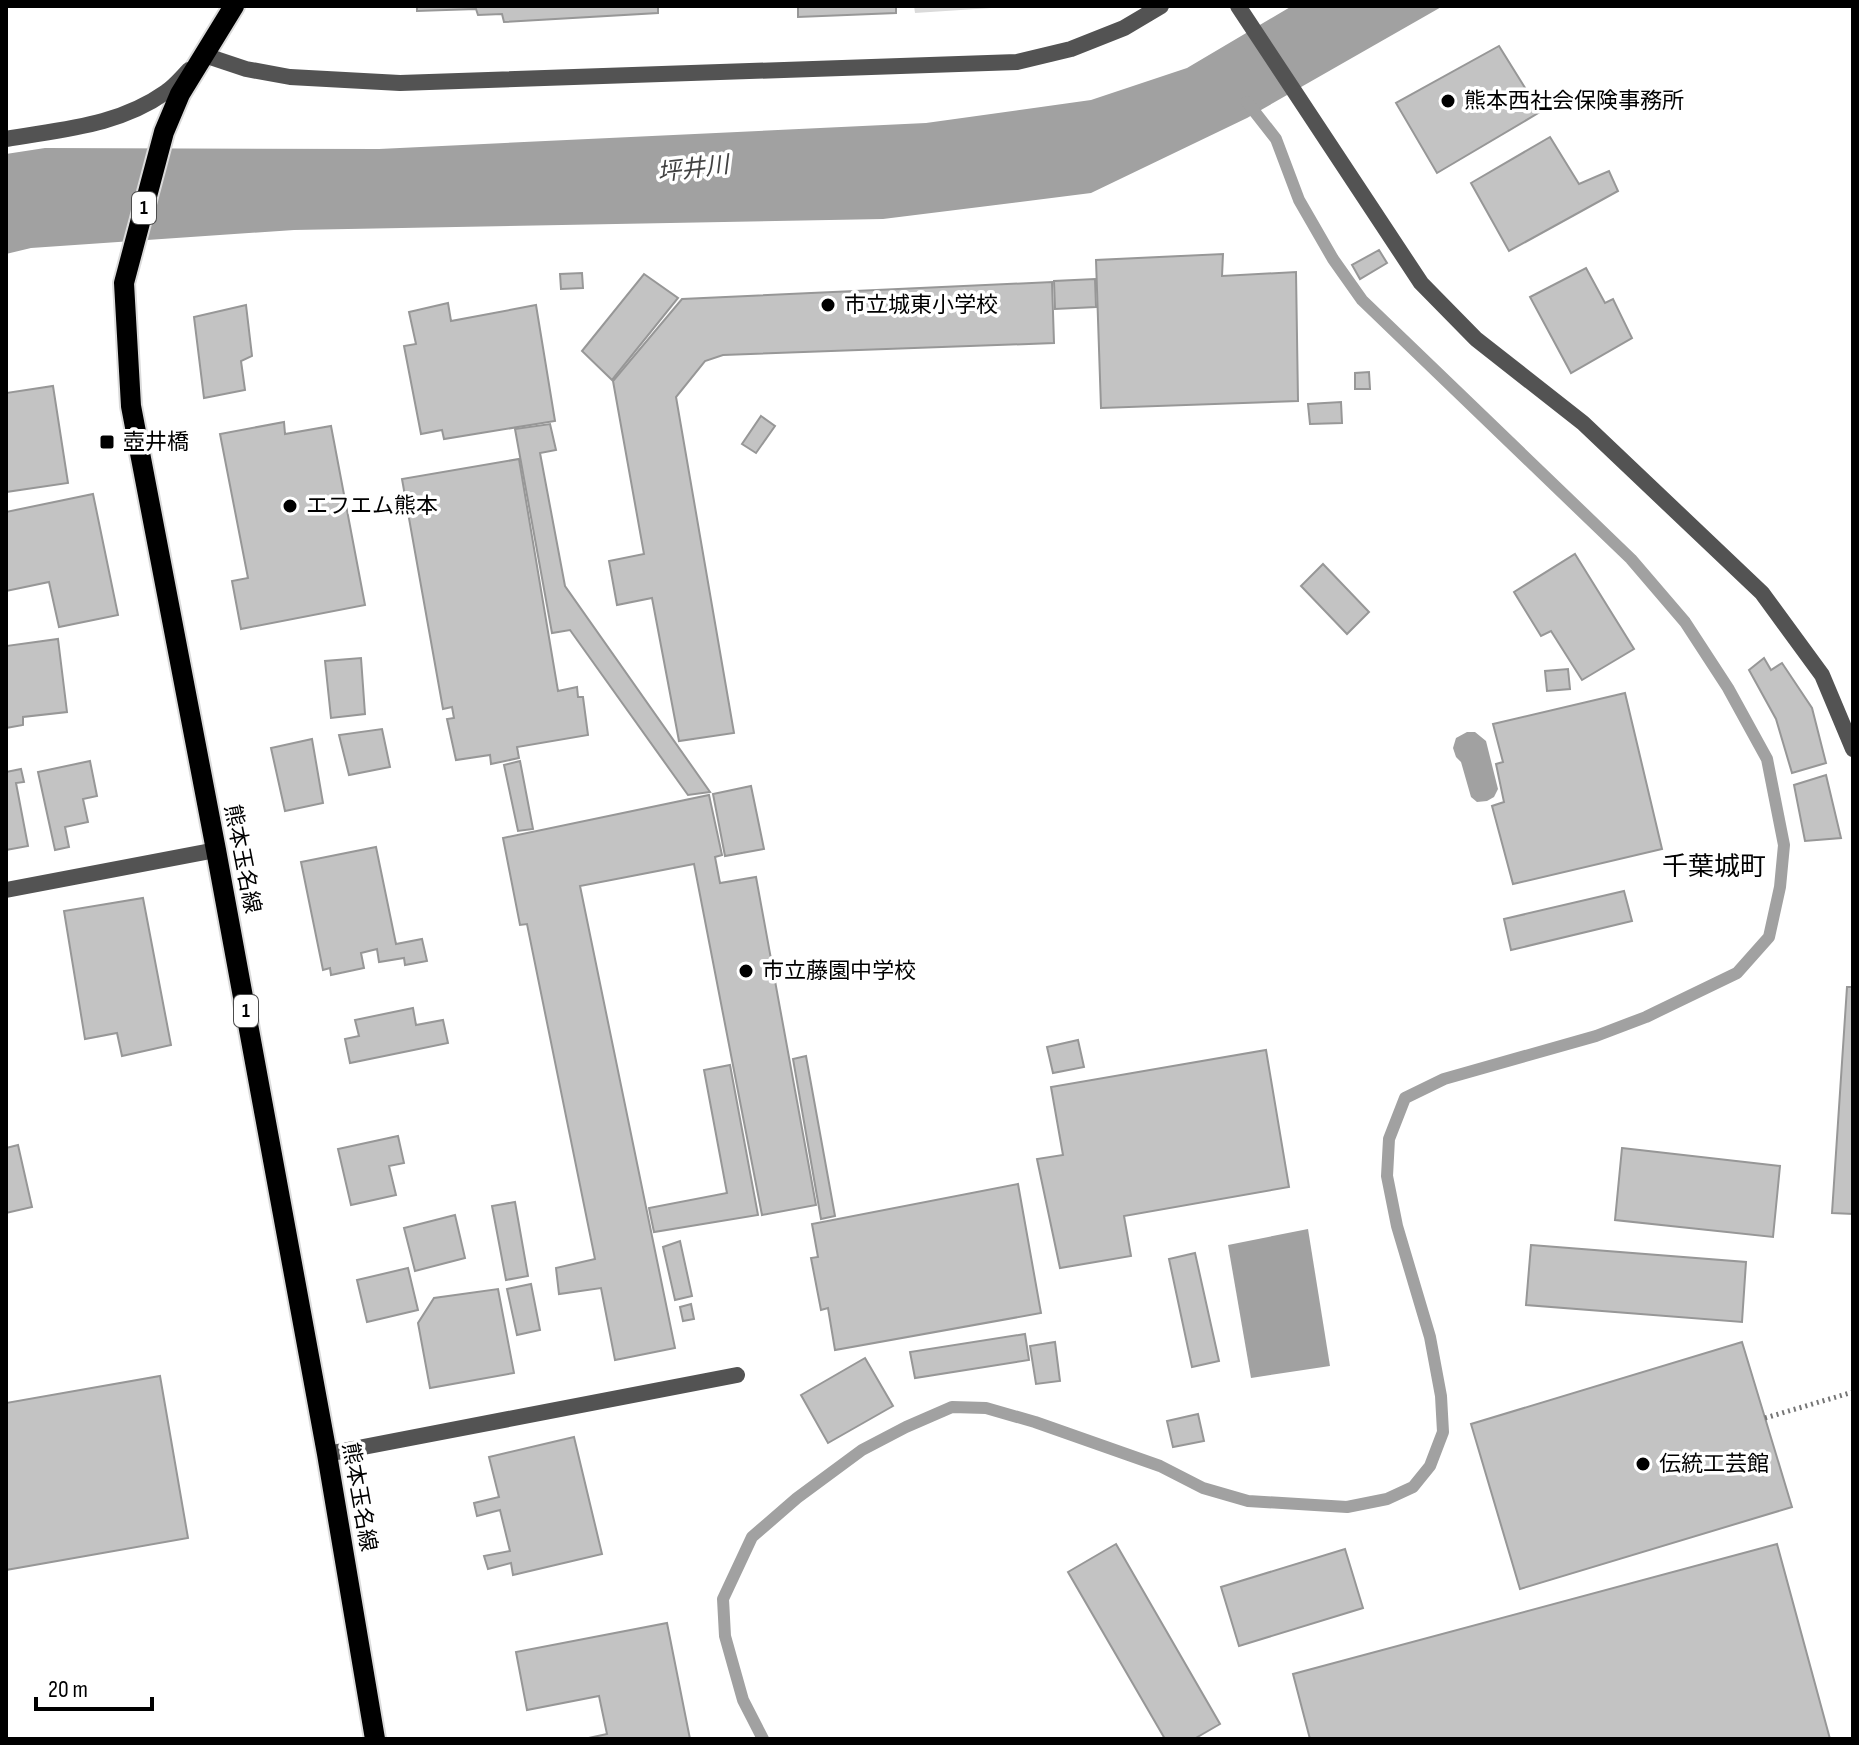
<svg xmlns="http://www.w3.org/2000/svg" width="1859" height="1745" viewBox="0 0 1859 1745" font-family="'Sofia Sans Condensed','Noto Sans JP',sans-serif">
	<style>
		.green { fill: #dadada }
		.water { fill: #a1a1a1 }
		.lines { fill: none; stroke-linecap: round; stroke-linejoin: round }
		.stream { stroke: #a1a1a1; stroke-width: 12 }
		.building { fill: #c3c3c3; stroke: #979797; stroke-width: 2 }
		.primary-casing { stroke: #dbdbdb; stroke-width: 24 }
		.path { stroke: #757575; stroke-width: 5; stroke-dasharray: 2 4; stroke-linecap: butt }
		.minor { stroke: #535353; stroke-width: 16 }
		.tertiary { stroke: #535353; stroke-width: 16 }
		.primary { stroke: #000; stroke-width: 20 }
		.poi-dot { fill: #000; stroke: #fff; stroke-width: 3 }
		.labels { text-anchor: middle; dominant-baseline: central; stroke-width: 7; stroke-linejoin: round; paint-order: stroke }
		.shield { fill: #fff; stroke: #4c4c4c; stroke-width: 2 }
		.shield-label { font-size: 20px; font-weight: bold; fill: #000 }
		.poi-label { font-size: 22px; fill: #000; stroke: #fff; text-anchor: start }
		.street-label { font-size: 22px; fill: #000; stroke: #fff }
		.water-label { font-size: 24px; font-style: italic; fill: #424242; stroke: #fff }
		.quarter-label { font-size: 26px; fill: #000; stroke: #fff }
	</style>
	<rect width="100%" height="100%" fill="#fff"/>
	<!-- green -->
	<polygon class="green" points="914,6 1023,6 915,13"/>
	<!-- water -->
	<g class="water">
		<polygon points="1292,6 1443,6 1247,118 1091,193 883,219 294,230 31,248 6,254 6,154 45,148 379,149 926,123 1091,100 1187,68"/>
		<polygon points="1467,732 1475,732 1486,741 1498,789 1494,797 1487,801 1477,802 1471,797 1461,762 1456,757 1453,748 1456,738"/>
		<polygon points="1308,1229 1330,1366 1251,1378 1228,1245"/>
	</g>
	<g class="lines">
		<!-- stream -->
		<polyline class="stream" points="763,1739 743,1700 725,1636 723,1599 752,1537 797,1498 862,1450 906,1427 952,1407 986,1408 1035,1422 1160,1466 1203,1488 1248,1501 1347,1507 1387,1499 1413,1487 1430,1466 1443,1432 1441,1396 1430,1337 1397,1226 1387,1176 1389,1139 1405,1098 1444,1079 1596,1036 1646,1017 1737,973 1769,937 1780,887 1784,845 1767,759 1728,688 1685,622 1631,559 1362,300 1333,259 1299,200 1276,139 1247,102"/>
	</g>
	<!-- building -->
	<g class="building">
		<polygon points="417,6 658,6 658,13 504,22 502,14 478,15 476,9 417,11"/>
		<polygon points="798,6 896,6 896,13 798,17"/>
		<polygon points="1499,46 1540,112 1437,173 1396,103"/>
		<polygon points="1550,137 1579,184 1609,171 1618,191 1509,251 1471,183"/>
		<polygon points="1379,250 1387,263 1360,279 1352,265"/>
		<polygon points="1223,254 1222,276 1296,272 1298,401 1101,408 1096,260"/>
		<polygon points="1586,268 1605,303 1613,299 1632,338 1571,373 1530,297"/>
		<polygon points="582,273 583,288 561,289 560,274"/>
		<polygon points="644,274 678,298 612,380 582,351"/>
		<polygon points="1095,279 1096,307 1055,309 1054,281"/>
		<polygon points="1052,282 1054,343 723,355 705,361 676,397 734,733 679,741 652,598 617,605 609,561 644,554 613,381 682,299"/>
		<polygon points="448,303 451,321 536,305 555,421 444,439 442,430 421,434 404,346 416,344 409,312"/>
		<polygon points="246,305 252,356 241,361 245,390 204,398 194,317"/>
		<polygon points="1369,372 1370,389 1355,389 1355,373"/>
		<polygon points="53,386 68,483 6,492 6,393"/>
		<polygon points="1341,402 1342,423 1310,424 1308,404"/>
		<polygon points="761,416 775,426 756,453 742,444"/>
		<polygon points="284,422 285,434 331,426 365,605 241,629 232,581 248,578 220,434"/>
		<polygon points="550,424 556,450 540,453 565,586 710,792 688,795 570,630 552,633 515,429"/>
		<polygon points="519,459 558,691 577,687 578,697 583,697 588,735 517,747 519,758 491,764 490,755 456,760 447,719 454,718 452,707 443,709 402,479"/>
		<polygon points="93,494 118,615 59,627 49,582 6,591 6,512"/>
		<polygon points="1575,554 1634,649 1582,680 1551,631 1541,636 1514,592"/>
		<polygon points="1323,564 1369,612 1347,634 1301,586"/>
		<polygon points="58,639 67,712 23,717 23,725 6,728 6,646"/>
		<polygon points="361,658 365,714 331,718 325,661"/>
		<polygon points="1764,658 1771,670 1782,663 1812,708 1826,763 1792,773 1776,719 1749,670"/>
		<polygon points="1568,669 1570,689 1547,691 1545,671"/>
		<polygon points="1625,693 1662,849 1513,884 1492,806 1504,802 1496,764 1503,762 1493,724"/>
		<polygon points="382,729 390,767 349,775 339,735"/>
		<polygon points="312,739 323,803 285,811 271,748"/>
		<polygon points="90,761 97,796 83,799 88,822 65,827 69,847 55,850 38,772"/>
		<polygon points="520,761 533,829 518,831 504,765"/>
		<polygon points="21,769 24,782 16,783 28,846 6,850 6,772"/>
		<polygon points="1826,775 1841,838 1805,841 1794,785"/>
		<polygon points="751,786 764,849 725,856 713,794"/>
		<polygon points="709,795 722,855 715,857 720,883 756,877 816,1205 762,1215 694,864 580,886 675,1348 615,1360 601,1288 559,1294 556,1268 595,1259 527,924 520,925 503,838"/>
		<polygon points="376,847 396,944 422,939 427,961 405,965 404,958 379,962 377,949 361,953 364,968 331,975 330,968 323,970 301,862"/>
		<polygon points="1624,891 1632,921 1511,950 1504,919"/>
		<polygon points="143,898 171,1045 122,1056 117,1033 85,1039 64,911"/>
		<polygon points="1847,987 1853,987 1853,1214 1832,1213"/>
		<polygon points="413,1008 416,1025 443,1020 448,1043 350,1063 345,1039 359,1036 355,1020"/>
		<polygon points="1078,1040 1084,1067 1053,1073 1047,1047"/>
		<polygon points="1266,1050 1289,1187 1124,1216 1131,1256 1060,1268 1037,1159 1063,1155 1051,1087"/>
		<polygon points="806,1056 835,1216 821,1219 793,1059"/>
		<polygon points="730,1065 758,1215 654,1232 649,1208 727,1193 704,1070"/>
		<polygon points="398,1136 404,1163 389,1166 396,1195 351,1205 338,1149"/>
		<polygon points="18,1145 32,1207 6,1213 6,1148"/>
		<polygon points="1622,1148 1780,1166 1773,1237 1615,1220"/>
		<polygon points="1018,1184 1041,1313 835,1350 828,1308 821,1310 811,1258 818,1257 812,1224"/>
		<polygon points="515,1202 528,1276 506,1280 492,1206"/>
		<polygon points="455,1215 465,1258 415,1271 404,1228"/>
		<polygon points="680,1241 692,1296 675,1300 663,1247"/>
		<polygon points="1531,1245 1746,1262 1742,1322 1526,1305"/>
		<polygon points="1195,1253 1219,1361 1192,1367 1169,1259"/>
		<polygon points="408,1268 418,1310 367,1322 357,1280"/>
		<polygon points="531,1284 540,1330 517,1335 507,1289"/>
		<polygon points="498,1289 514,1373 430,1388 418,1323 434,1298"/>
		<polygon points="691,1304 694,1319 683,1321 680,1307"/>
		<polygon points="1025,1334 1029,1360 915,1378 910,1352"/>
		<polygon points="1055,1342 1060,1381 1036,1384 1030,1346"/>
		<polygon points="1742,1342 1792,1507 1520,1589 1471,1424"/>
		<polygon points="865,1358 893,1406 828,1443 801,1395"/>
		<polygon points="160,1376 188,1538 6,1570 6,1403"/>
		<polygon points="1198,1414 1204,1441 1173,1447 1167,1421"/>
		<polygon points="574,1437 602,1554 513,1575 511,1563 488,1569 484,1556 510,1551 500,1510 477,1516 474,1503 499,1497 489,1457"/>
		<polygon points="1116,1544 1220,1724 1194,1739 1165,1739 1068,1572"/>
		<polygon points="1777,1544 1830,1739 1310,1739 1293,1674"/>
		<polygon points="1345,1549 1363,1608 1239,1646 1221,1587"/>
		<polygon points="667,1623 690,1739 584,1739 607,1734 599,1696 527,1710 516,1652"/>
	</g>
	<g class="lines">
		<defs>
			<polyline id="primary" points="234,6 180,94 164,132 124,283 131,406 216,850 327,1454 375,1739"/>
		</defs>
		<!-- primary casing -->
		<use href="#primary" class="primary-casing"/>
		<!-- path -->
		<polyline class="path" points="1765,1418 1853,1392"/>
		<!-- minor -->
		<g class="minor">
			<polyline points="1238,6 1421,283 1476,339 1583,423 1762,593 1822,675 1853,749"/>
			<path d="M 6,139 C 63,129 118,126 166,92 C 175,86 182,77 189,70"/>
			<polyline points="6,890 216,850"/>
			<polyline points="327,1454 737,1375"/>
		</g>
		<!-- tertiary -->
		<polyline class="tertiary" points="204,55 246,69 290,77 400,83 1017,62 1071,49 1124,28 1161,6"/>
		<!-- primary -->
		<use href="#primary" class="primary"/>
	</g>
	<!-- markers -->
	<g class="poi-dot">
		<circle cx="1448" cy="101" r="8"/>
		<circle cx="828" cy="305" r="8"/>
		<rect x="99" y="434" width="16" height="16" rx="4"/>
		<circle cx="290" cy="506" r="8"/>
		<circle cx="746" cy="971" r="8"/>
		<circle cx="1643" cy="1464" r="8"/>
	</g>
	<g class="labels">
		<!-- shield labels -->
		<g class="shield">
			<rect x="132" y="192" width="24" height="32" rx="6"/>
			<rect x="234" y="995" width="24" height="32" rx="6"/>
		</g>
		<g class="shield-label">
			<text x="144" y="208">1</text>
			<text x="246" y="1011">1</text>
		</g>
		<!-- poi labels -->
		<g class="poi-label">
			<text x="1464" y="101">熊本西社会保険事務所</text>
			<text x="844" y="305">市立城東小学校</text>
			<text x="123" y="442">壺井橋</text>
			<text x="306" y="506">エフエム熊本</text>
			<text x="762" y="971">市立藤園中学校</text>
			<text x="1659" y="1464">伝統工芸館</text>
		</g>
		<!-- street labels -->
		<g class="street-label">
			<text transform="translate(242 859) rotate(79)">熊本玉名線</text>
			<text transform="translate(359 1497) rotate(80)">熊本玉名線</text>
		</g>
		<!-- water labels -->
		<g class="water-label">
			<text transform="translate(693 169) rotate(-7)">坪井川</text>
		</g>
		<!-- quarter labels -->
		<g class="quarter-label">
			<text x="1714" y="867">千葉城町</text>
		</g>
	</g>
	<!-- border -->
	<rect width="1859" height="1745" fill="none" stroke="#000000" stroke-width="16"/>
	<!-- scale -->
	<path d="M36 1697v12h116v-12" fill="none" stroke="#000000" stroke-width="4"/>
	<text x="48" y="1697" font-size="24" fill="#000000" stroke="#ffffff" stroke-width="6" paint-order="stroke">20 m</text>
</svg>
